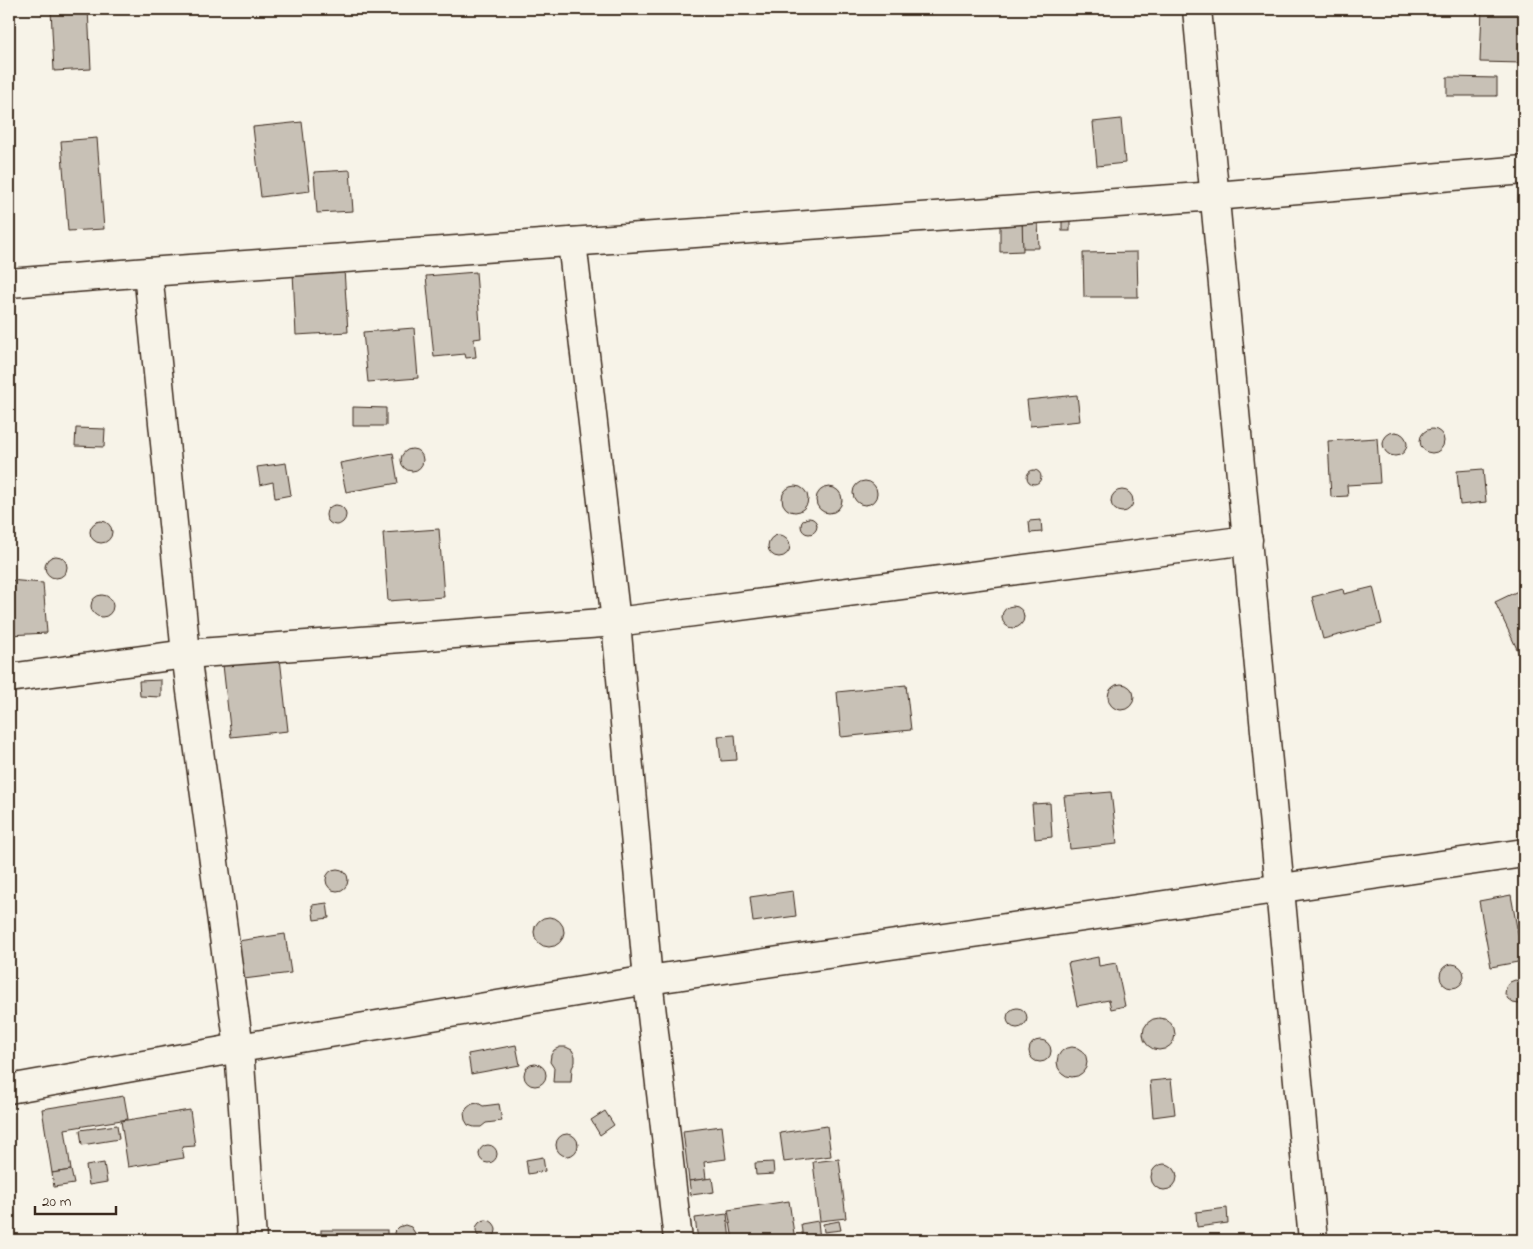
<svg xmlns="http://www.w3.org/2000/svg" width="1533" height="1249" viewBox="0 0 1533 1249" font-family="'Indie Flower',sans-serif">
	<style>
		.building { fill: #c8c1b6; stroke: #3b2a1e }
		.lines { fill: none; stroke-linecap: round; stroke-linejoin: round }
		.minor-casing { stroke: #3b2a1e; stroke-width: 31 }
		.tertiary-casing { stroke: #3b2a1e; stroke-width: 31 }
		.minor { stroke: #f7f3e8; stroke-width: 28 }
		.tertiary { stroke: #f7f3e8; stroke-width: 28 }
	</style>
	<rect width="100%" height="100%" fill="#f7f3e8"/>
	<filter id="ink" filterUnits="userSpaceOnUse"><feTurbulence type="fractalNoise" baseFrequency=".02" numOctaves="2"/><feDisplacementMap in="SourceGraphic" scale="10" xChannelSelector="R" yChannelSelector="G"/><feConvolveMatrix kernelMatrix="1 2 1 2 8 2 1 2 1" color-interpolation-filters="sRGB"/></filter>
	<g filter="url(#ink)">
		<!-- building -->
		<g class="building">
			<polygon points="51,9 88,9 91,69 54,71"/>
			<polygon points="1482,9 1524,9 1523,63 1480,62"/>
			<polygon points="1447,77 1497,78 1497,96 1447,96"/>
			<polygon points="1121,119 1125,163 1097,166 1093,122"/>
			<polygon points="302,122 310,191 261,197 253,127"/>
			<polygon points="97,138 104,229 68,231 61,141"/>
			<polygon points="350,170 353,211 317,213 314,172"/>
			<rect x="1062" y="218" width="8" height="13"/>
			<polygon points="1022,219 1038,219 1039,248 1022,248"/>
			<polygon points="1022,219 1023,251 1000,252 1000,220"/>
			<polygon points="1137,252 1138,297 1084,297 1083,253"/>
			<polygon points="344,269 348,332 296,335 293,272"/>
			<polygon points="476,272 481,338 474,339 476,357 466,358 465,354 434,357 426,276"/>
			<polygon points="414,328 418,378 368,382 363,332"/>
			<polygon points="1077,395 1080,421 1030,426 1027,400"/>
			<polygon points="353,407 386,408 386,426 353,426"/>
			<polygon points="76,428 105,429 104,447 75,446"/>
			<circle cx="1432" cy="441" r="12"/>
			<circle cx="1395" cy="444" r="12"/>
			<polygon points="1377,438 1380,483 1347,485 1348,496 1331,497 1328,441"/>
			<circle cx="412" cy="460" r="11"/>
			<polygon points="393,453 398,483 346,492 340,463"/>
			<polygon points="286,463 291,495 275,498 273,482 260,485 257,467"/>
			<polygon points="1483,469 1486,502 1460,505 1457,471"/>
			<circle cx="1034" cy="477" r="7"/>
			<circle cx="865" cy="493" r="12"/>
			<circle cx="795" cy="499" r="13"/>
			<circle cx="829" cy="500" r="13"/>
			<circle cx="1122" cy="501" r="11"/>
			<circle cx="336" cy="515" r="10"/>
			<circle cx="809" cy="526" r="8"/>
			<polygon points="1041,520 1042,532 1030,533 1029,521"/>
			<circle cx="101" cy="532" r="11"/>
			<polygon points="439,529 444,597 388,601 383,533"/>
			<circle cx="779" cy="546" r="11"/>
			<circle cx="56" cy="567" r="11"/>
			<polygon points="9,580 43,583 47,633 9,635"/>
			<polygon points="1373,587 1382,624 1323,639 1312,597 1343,589 1344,594"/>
			<polygon points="1520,590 1524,599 1524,664 1495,602"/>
			<circle cx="102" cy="606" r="11"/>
			<circle cx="1013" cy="617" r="11"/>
			<polygon points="280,658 288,731 231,737 223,665"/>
			<polygon points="161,680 161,697 140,696 139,681"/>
			<circle cx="1121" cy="697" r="13"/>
			<polygon points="906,685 911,730 841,737 837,692"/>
			<polygon points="735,735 737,760 721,761 718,736"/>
			<polygon points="1111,792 1117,844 1070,849 1064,796"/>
			<polygon points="1050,803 1052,837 1035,839 1032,804"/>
			<circle cx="337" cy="880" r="11"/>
			<polygon points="793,891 796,916 753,922 750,897"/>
			<polygon points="1511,895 1523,961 1491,967 1479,901"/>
			<polygon points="327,903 329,918 314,920 312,905"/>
			<circle cx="549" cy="932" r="15"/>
			<polygon points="285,934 291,973 244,979 238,941"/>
			<polygon points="1098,957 1099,966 1116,963 1125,1006 1111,1009 1109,1000 1077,1006 1068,963"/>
			<circle cx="1452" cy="976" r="12"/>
			<polygon points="1515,980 1524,982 1524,1002 1519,1004 1513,1003 1508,999 1505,994 1506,987 1510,982"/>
			<circle cx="1017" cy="1018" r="10"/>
			<circle cx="1159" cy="1034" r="16"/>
			<circle cx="1040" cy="1051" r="11"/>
			<polygon points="516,1045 520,1065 471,1074 468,1054"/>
			<polygon points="560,1047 566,1047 572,1050 575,1056 575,1062 572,1068 571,1082 553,1082 554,1068 550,1062 551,1055 554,1050"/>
			<circle cx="1072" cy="1062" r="15"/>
			<circle cx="535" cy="1075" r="11"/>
			<polygon points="1171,1079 1175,1114 1153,1117 1150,1081"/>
			<polygon points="124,1096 128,1119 65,1129 71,1170 52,1173 42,1109"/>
			<polygon points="478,1103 483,1106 499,1104 502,1121 486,1123 481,1127 474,1127 468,1125 465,1120 464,1113 467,1108 472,1104"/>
			<polygon points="190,1110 195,1146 182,1147 184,1158 128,1167 121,1121"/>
			<polygon points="605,1111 614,1125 600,1135 591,1120"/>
			<polygon points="117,1125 119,1139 82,1145 80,1130"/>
			<polygon points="722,1126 726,1159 704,1162 706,1179 689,1181 683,1131"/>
			<polygon points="827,1126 831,1156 784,1162 780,1133"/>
			<circle cx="567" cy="1145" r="11"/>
			<circle cx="488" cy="1154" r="9"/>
			<polygon points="543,1157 545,1171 528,1174 526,1160"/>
			<polygon points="839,1159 846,1218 820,1221 813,1162"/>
			<polygon points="773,1162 774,1174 756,1175 755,1163"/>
			<polygon points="104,1163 107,1182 89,1185 86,1166"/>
			<circle cx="1164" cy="1177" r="13"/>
			<polygon points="71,1170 74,1184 54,1187 52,1173"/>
			<polygon points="712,1178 714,1192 691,1195 689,1181"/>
			<polygon points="789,1201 795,1240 733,1240 728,1210"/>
			<polygon points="1227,1208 1228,1223 1197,1227 1196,1212"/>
			<polygon points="727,1214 730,1240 698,1240 695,1218"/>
			<circle cx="486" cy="1230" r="10"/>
			<polygon points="818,1221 820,1240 803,1240 801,1224"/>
			<polygon points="839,1221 841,1230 824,1232 823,1224"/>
			<polygon points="405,1225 411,1227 415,1233 415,1239 395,1240 394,1232 399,1227"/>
			<rect x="321" y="1230" width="66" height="10"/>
		</g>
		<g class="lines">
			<defs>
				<g id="minor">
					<polyline points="572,242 616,622 648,980 678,1240"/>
					<polyline points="148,272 186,654 239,1048 252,1240"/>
					<polyline points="9,283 148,272 1215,196 1524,170"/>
					<polyline points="9,678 186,654 616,622 1248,540"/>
					<polyline points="9,1089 239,1048 648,980 1524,853"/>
				</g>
				<polyline id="tertiary" points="1197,9 1313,1240"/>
			</defs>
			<!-- minor casing -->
			<use href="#minor" class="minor-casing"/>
			<!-- tertiary casing -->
			<use href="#tertiary" class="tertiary-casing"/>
			<!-- minor -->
			<use href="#minor" class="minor"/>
			<!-- tertiary -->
			<use href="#tertiary" class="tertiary"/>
		</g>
	</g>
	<!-- margin -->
	<rect width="1533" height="1249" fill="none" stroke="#f7f3e8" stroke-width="30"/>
	<rect x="15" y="15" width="1503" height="1219" fill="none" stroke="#3b2a1e" stroke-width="2" filter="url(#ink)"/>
	<!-- scale -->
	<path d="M35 1206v8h81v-8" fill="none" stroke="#3b2a1e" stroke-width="2.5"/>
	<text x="42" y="1206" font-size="15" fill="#3b2a1e" stroke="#f7f3e8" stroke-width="4" paint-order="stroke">20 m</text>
</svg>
